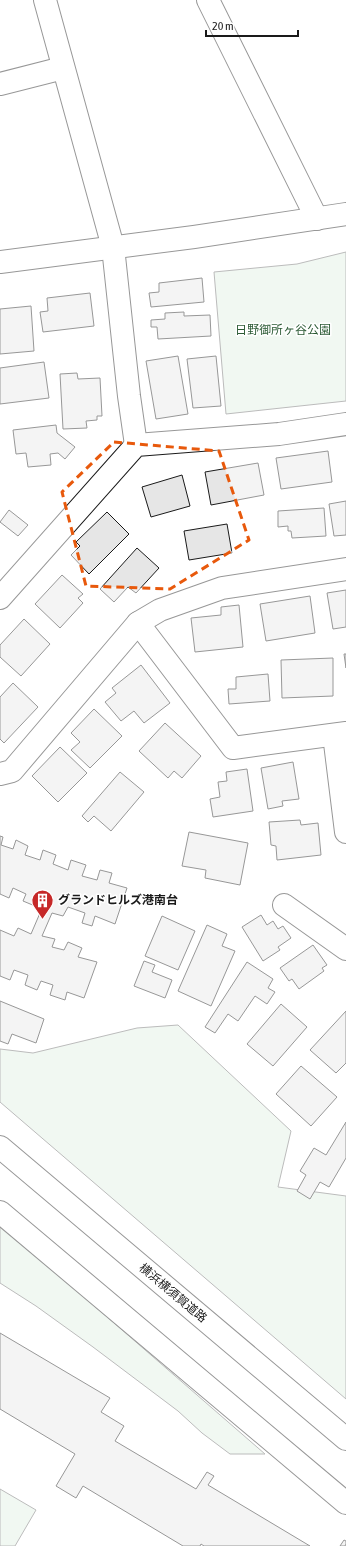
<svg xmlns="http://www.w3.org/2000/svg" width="346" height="1546" viewBox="0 0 346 1546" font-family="'Asap Condensed','Noto Sans JP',sans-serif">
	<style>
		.green { fill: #e0efe3; stroke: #6a6a6a }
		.building { fill: #e6e6e6; stroke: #1a1a1a }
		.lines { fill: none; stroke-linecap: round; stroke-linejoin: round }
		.minor-casing { stroke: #1a1a1a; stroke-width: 24 }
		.highway-casing { stroke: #1a1a1a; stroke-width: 24 }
		.minor { stroke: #fff; stroke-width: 22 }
		.highway { stroke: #fff; stroke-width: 22 }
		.marked { fill: none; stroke: #e8590c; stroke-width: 3; stroke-dasharray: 8 5; stroke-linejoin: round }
		.labels { text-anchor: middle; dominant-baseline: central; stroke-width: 3; stroke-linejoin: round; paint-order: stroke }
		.park-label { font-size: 12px; fill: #2b5a34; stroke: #fff }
		.poi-label { font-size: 12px; font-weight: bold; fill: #1a1a1a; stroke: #fff; text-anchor: start }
		.street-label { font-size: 12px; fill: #1a1a1a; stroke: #fff }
	</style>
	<rect width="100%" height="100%" fill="#fff"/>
	<!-- green -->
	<g class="green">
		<polygon points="346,252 346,401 226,414 214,272 297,264"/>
		<polygon points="178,1025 291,1131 278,1187 346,1196 346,1399 0,1102 0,1049 33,1053 137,1028"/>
		<polygon points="0,1224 265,1454 230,1454 202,1433 178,1411 93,1347 36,1306 0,1283"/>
		<polygon points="0,1489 36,1510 15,1546 0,1546"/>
	</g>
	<!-- building -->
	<g class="building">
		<polygon points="202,278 204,302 151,307 149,293 159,292 159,283"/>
		<polygon points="90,293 94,326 43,332 40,312 48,311 47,298"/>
		<polygon points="31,306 34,351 0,354 0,309"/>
		<polygon points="184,312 184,316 210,315 211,336 158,339 157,327 151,327 151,320 165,319 165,313"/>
		<polygon points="178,356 188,414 156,419 146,361"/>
		<polygon points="216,356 221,406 193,408 187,359"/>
		<polygon points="44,362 49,398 0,404 0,368"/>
		<polygon points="77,373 78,379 100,378 102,416 97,416 97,420 86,421 87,428 63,429 60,374"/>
		<polygon points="56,425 57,433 75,447 65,459 58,453 50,454 51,465 28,467 26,453 16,454 13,430"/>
		<polygon points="328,451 332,482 281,489 276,458"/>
		<polygon points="258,463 264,495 211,505 205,472"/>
		<polygon points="182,475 190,506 151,517 142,487"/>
		<polygon points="346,501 346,535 334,536 329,504"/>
		<polygon points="324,508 326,536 292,538 291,531 288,531 288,526 278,527 278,511"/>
		<polygon points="9,510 28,525 18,536 0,522"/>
		<polygon points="107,512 129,534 89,574 71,555 80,546 76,542"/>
		<polygon points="227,524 232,553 189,560 184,531"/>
		<polygon points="137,548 159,568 136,593 128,587 114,602 100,589"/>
		<polygon points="62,575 83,594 78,598 83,603 60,628 35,604"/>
		<polygon points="346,590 346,627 333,629 327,593"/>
		<polygon points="310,596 315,633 266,641 260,604"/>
		<polygon points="239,605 243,647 195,652 191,618 221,615 221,607"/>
		<polygon points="24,619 50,644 21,676 0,657 0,645"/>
		<polygon points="344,654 346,654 346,668"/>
		<polygon points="333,658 333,696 282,698 281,660"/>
		<polygon points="141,665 170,703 144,723 134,711 121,721 105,702 116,693 112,688"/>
		<polygon points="268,674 270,701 229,704 228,689 236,689 236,677"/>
		<polygon points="13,683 38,707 4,743 0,739 0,697"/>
		<polygon points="94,709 122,736 90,768 71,750 80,742 71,733"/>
		<polygon points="165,723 201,756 182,778 174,771 168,778 139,751"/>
		<polygon points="60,747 87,773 58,802 32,776"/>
		<polygon points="293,762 299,799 282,801 283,806 268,809 261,768"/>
		<polygon points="247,769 253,811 213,817 210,799 220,797 218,782 227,781 226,772"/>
		<polygon points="120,772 144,792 111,831 94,816 88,822 82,816"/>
		<polygon points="300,820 301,825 318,823 321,855 277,860 276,846 271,845 269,822"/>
		<polygon points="189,832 248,843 240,885 205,878 206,870 182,866"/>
		<polygon points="0,836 3,837 1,845 13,849 16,840 28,846 25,855 40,860 43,850 56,855 53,864 68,870 71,860 86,865 82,876 97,880 100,870 112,873 109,883 127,888 115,924 95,916 92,926 82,923 85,913 68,907 63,916 52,913 42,936 55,939 52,947 64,950 68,942 82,948 78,957 97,962 84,998 67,992 65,1000 50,995 53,985 41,981 37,990 25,985 28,975 14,970 10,980 0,976 0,930 14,936 18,928 31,934 46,899 39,896 35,906 23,901 26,894 13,888 9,898 0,894"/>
		<polygon points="261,915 267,925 273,921 278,929 283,926 291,938 278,947 280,950 263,961 242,927"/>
		<polygon points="162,916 195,931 178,970 145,956"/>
		<polygon points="207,925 227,934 222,946 235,951 211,1006 178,991"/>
		<polygon points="313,945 327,965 322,968 324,971 299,989 292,979 289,981 280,968"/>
		<polygon points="144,961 155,965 152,972 172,980 165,998 134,986"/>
		<polygon points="247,962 273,979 268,988 275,992 267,1004 255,996 238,1021 228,1014 215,1033 205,1027"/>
		<polygon points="0,1001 44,1019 36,1043 12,1034 8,1044 0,1041"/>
		<polygon points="281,1004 307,1027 273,1066 247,1044"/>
		<polygon points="346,1011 346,1063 336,1073 310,1050"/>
		<polygon points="301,1066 337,1097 311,1126 276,1094"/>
		<polygon points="346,1122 346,1158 329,1187 320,1182 310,1199 297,1191 306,1175 300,1171 314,1148 326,1155"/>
		<polygon points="0,1333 110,1398 101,1412 124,1426 115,1441 196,1489 207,1472 214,1476 208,1485 310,1546 204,1546 201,1544 200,1546 183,1546 83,1486 76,1498 56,1486 75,1454 0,1409"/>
		<polygon points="344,1540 346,1541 346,1544 345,1546 340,1546"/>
	</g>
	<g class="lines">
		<defs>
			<g id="minor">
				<polyline points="45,0 113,247 129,396 136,445"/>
				<polyline points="208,0 317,219"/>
				<polyline points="0,84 63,68"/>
				<polyline points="0,262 194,237 346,214"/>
				<polyline points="0,598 136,445 279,434 346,424"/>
				<polyline points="138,623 233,748 346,733"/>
				<polyline points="334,735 346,832"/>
				<polyline points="0,774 12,771 138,623 160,610 222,588 346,569"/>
				<polyline points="284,905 346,949"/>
			</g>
			<g id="highway">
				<polyline points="0,1147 346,1439"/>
				<polyline points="0,1212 346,1503"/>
			</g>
		</defs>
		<!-- minor casing -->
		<use href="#minor" class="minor-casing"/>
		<!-- highway casing -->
		<use href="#highway" class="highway-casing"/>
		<!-- minor -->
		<use href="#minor" class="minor"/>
		<!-- highway -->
		<use href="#highway" class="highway"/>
	</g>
	<!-- marked area -->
	<path d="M0 0H346V1546H0ZM 114,442 L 219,451 L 249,540 L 170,589 L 86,586 L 62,492 Z" fill="#fff" fill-opacity=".55" fill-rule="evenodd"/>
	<path class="marked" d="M 114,442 L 219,451 L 249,540 L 170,589 L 86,586 L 62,492 Z"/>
	<!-- icons -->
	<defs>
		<symbol id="building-pin" viewBox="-11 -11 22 30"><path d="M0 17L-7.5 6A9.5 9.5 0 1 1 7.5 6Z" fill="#c62828" stroke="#fff"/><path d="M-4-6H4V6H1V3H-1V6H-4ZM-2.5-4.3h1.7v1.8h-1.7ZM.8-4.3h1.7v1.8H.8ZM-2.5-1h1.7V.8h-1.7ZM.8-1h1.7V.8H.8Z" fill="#fff"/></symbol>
	</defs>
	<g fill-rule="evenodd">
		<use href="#building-pin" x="30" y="888" width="25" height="34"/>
	</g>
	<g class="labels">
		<!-- park labels -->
		<g class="park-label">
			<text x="283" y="330">日野御所ヶ谷公園</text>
		</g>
		<!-- poi labels -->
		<g class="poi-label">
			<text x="58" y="900">グランドヒルズ港南台</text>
		</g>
		<!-- street labels -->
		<g class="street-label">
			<text transform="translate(173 1293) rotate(40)">横浜横須賀道路</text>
		</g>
	</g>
	<!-- scale -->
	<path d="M206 30v6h92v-6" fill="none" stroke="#1a1a1a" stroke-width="2"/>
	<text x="212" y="30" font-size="12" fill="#1a1a1a" stroke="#ffffff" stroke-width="3" paint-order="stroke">20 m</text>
</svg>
